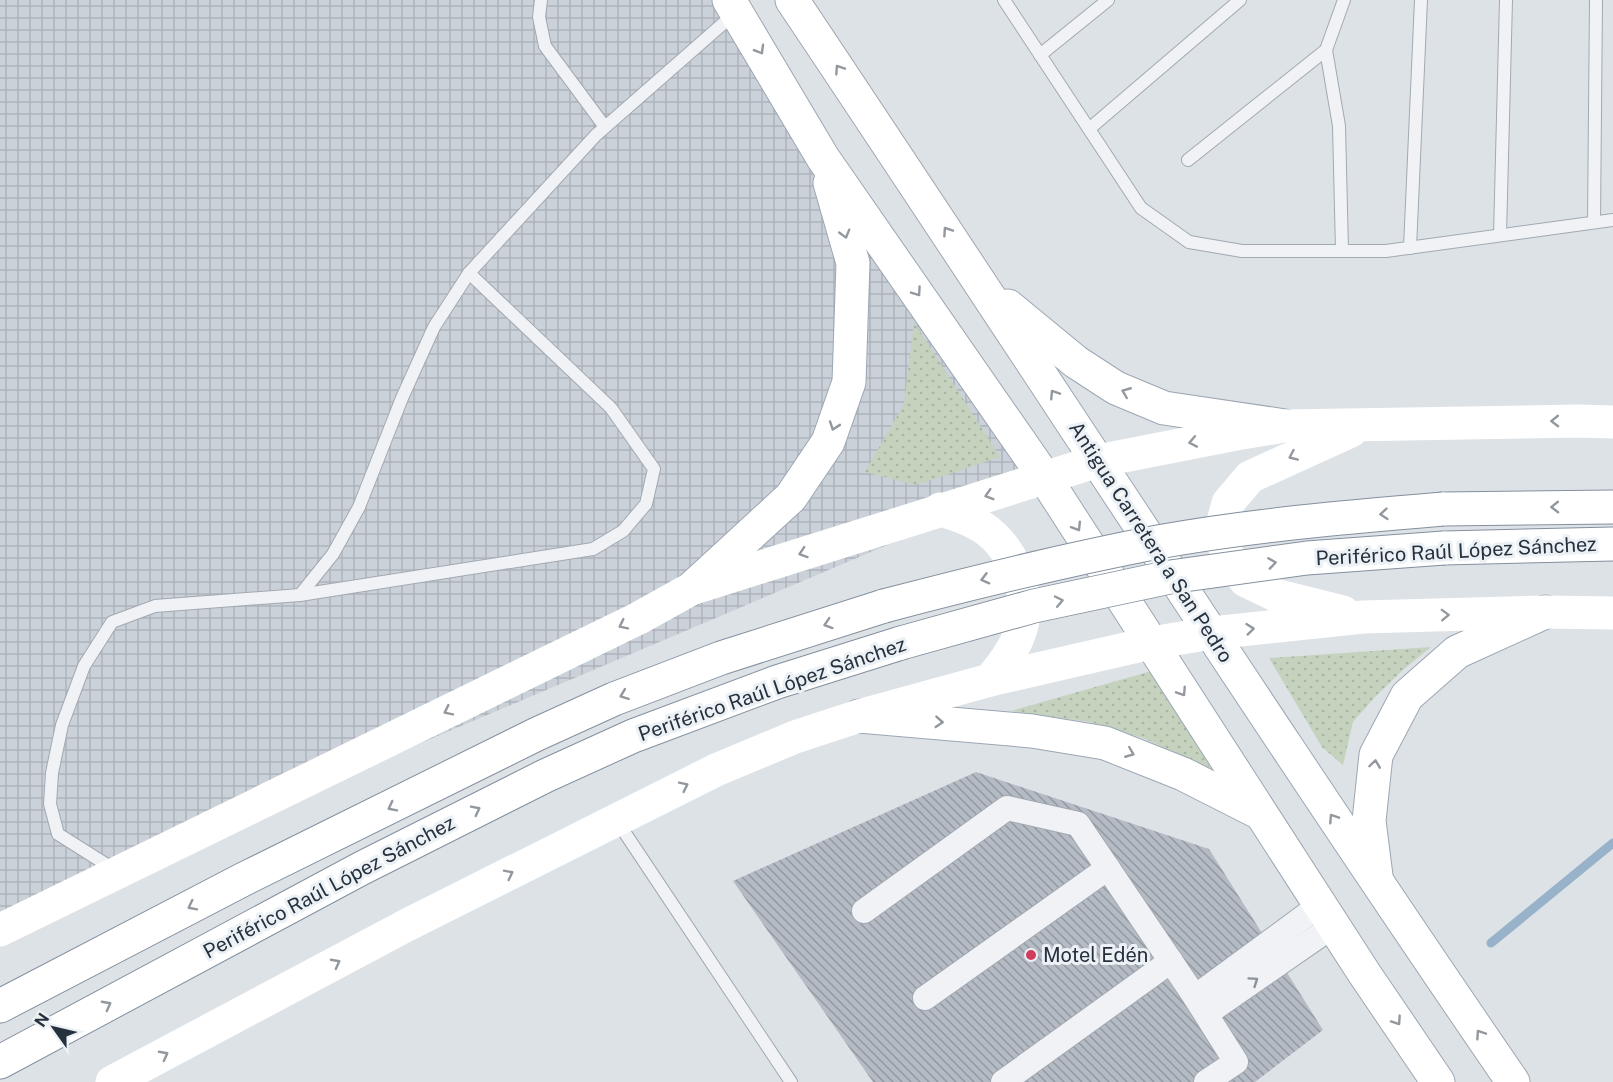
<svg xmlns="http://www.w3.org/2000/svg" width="1613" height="1082" viewBox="0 0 1613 1082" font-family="'Public Sans',sans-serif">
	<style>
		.industrial { fill: url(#industrial-grid) }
		.grass { fill: url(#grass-dots) }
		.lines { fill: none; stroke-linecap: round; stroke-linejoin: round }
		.stream { stroke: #97b2c9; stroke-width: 9 }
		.building { fill: url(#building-back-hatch) }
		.service-casing { stroke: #a2a9b1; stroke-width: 14 }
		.minor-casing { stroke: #a2a9b1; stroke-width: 26 }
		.primary-casing { stroke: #9ca7b3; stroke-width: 35 }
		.motorway-casing { stroke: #84909e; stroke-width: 35 }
		.service { stroke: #f0f2f6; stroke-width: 12 }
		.minor { stroke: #f0f2f6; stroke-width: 24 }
		.secondary { stroke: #fff; stroke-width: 33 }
		.primary { stroke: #fff; stroke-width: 33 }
		.motorway { stroke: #fff; stroke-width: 33 }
		.motorway-bridge-casing { stroke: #84909e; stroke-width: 35; stroke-linecap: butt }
		.motorway-bridge { stroke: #fff; stroke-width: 33 }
		.oneway { stroke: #92989e }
		.oneway2 { stroke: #8b929a }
		.poi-dot { fill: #d13e5d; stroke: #ecf1f5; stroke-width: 2 }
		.labels { text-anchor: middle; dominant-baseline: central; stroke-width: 6; stroke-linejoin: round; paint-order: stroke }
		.street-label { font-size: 20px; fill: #26313e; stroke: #ecf1f5 }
		.poi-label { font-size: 20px; fill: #26313e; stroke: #ecf1f5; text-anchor: start }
	</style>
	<defs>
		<pattern id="industrial-grid" width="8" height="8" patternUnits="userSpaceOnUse" patternTransform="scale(1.5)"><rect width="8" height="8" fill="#cbd1d9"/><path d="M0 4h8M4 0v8" fill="none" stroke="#aeb4bb"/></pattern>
		<pattern id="grass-dots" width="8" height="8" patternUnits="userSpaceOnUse" patternTransform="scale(1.5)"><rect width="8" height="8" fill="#c4d2be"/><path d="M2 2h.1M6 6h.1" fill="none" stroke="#a8b5a4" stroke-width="1.8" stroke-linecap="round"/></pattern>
		<pattern id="building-back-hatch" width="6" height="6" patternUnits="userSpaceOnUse" patternTransform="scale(1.5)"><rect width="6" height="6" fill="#b4bbc4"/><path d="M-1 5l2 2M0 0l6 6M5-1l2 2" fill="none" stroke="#9299a1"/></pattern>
	</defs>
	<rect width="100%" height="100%" fill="#dde2e7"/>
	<!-- industrial -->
	<polygon class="industrial" points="0,0 736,0 1045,478 0,922"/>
	<!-- grass -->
	<g class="grass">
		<polygon points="914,322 1000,457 916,485 865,472 904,404"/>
		<polygon points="1431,647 1404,669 1375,697 1353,722 1343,765 1322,747 1269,658"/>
		<polygon points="1155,670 1211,769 1143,738 1090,722 1011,711"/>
	</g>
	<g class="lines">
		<!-- stream -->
		<polyline class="stream" points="1491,943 1613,843"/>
	</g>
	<!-- building -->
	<polygon class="building" points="976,772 1209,849 1323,1030 1255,1082 873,1082 733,881"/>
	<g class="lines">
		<defs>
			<g id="service">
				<polyline points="541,0 539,17 545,46 605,127"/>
				<polyline points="1004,0 1141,208 1189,242 1242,251 1386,251 1613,220"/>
				<polyline points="1326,50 1339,126 1342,251"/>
				<polyline points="1040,55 1108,0"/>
				<polyline points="1089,129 1240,0"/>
				<polyline points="1188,160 1326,50 1344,0"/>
				<polyline points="1594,222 1596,0"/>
				<polyline points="1500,235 1506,0"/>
				<polyline points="1410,248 1421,0"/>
				<polyline points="300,595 593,549 623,531 646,504 654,469 611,408 469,273"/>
				<polyline points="617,821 791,1082"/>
				<polyline points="115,870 58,834 50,804 52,773 62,725 84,666 112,622 155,606 300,595 333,554 359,507 402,398 434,327 469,273 596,135 734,14"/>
			</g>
			<g id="minor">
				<polyline points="864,911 1007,808 1078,824 1195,997 1236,1062 1206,1082"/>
				<polyline points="1195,997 1320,905"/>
				<polyline points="925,998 1108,868"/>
				<polyline points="1206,1014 1333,926"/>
				<polyline points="1003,1082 1171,961"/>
			</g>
			<g id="primary">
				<polyline points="729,0 823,158 1045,478 1364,973 1438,1082"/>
				<path d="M 792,0 C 1033,360 1268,725 1513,1082"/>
				<polyline points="1008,306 1076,362 1116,388 1164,408 1285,426"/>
				<polyline points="691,589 791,497 828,442 849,382 853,263 830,183"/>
				<polyline points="859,716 1032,731 1105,743 1183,774 1258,812"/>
				<polyline points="1376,876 1369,821 1376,755 1407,696 1457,652 1545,612"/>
			</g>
			<g id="motorway">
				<polyline points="1443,509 1613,507"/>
				<polyline points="1444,548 1613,544"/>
				<polyline points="0,1006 244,879 537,734 614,699 721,658 884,606"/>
				<polyline points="0,1062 362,868 545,776 633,736 777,682 901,643"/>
			</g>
		</defs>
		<!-- service casing -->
		<use href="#service" class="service-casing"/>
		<!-- minor casing -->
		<use href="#minor" class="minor-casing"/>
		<!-- primary casing -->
		<use href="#primary" class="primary-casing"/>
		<!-- motorway casing -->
		<use href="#motorway" class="motorway-casing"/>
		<!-- service -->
		<use href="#service" class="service"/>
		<!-- minor -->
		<use href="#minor" class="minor"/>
		<!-- secondary -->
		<g class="secondary">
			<path d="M 940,509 C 952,514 964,517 975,523 C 1011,541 1032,590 1021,629 C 1015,649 1003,664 990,680"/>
			<polyline points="1343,612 1275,595 1246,581 1230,562 1224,545 1221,529 1228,503 1250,477 1351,431"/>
			<polyline points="0,930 639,618 691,589 1098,461 1236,434 1285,426 1578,421 1613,422"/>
			<polyline points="112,1082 407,925 716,770 795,737 859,716 990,680 1151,643 1212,633 1363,617 1545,612 1613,613"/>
		</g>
		<!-- primary -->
		<use href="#primary" class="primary"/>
		<!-- motorway -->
		<use href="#motorway" class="motorway"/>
		<defs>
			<g id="motorway-bridge">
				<path d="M 884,606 C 975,582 1065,560 1158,542 C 1252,525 1348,517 1443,509"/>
				<polyline points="901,643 1034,606 1170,577 1307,558 1444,548"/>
			</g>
		</defs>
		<!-- motorway-bridge casing -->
		<use href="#motorway-bridge" class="motorway-bridge-casing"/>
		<!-- motorway-bridge -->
		<use href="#motorway-bridge" class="motorway-bridge"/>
	</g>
	<!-- one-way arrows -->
	<defs><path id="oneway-chevron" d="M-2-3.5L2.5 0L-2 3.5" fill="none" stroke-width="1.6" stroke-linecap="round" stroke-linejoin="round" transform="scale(1.5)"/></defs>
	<g class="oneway">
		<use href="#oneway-chevron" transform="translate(760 50) rotate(60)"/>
		<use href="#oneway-chevron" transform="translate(839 69) rotate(-124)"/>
		<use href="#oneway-chevron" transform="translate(947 231) rotate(-124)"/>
		<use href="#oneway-chevron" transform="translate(845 234) rotate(74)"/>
		<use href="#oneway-chevron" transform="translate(917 292) rotate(55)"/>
		<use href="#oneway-chevron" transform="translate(1126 392) rotate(-158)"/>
		<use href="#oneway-chevron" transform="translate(1054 394) rotate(-123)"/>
		<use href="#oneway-chevron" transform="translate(1555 421) rotate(179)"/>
		<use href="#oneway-chevron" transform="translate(834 426) rotate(109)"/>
		<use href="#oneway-chevron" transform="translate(1193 442) rotate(169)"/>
		<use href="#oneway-chevron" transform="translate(1293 456) rotate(156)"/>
		<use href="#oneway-chevron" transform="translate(989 495) rotate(163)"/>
		<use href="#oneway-chevron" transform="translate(1555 507) rotate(179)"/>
		<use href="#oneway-chevron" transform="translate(1384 514) rotate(175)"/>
		<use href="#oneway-chevron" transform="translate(1077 527) rotate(58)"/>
		<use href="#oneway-chevron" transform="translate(803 553) rotate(162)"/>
		<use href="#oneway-chevron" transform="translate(1272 563) rotate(-8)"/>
		<use href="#oneway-chevron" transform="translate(985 579) rotate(165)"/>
		<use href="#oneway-chevron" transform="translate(1059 601) rotate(-12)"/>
		<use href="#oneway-chevron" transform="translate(1445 615) rotate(-2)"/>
		<use href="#oneway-chevron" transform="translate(828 624) rotate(162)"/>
		<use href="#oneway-chevron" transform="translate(623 625) rotate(154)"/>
		<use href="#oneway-chevron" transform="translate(1250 629) rotate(-6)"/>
		<use href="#oneway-chevron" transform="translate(1182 692) rotate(57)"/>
		<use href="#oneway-chevron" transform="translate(624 695) rotate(159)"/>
		<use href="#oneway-chevron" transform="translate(448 711) rotate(154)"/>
		<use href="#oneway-chevron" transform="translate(939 722) rotate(4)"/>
		<use href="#oneway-chevron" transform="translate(1130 753) rotate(22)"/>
		<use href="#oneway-chevron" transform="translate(1375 764) rotate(-82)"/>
		<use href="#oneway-chevron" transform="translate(684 786) rotate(-26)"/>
		<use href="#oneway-chevron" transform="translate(392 807) rotate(153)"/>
		<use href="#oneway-chevron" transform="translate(476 810) rotate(-27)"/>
		<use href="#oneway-chevron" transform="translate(1333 818) rotate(-123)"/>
		<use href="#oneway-chevron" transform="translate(509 874) rotate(-27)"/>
		<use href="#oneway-chevron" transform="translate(192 906) rotate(153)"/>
		<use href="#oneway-chevron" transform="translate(336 963) rotate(-28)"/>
		<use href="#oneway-chevron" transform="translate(107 1005) rotate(-28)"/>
		<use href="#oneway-chevron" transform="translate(1397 1021) rotate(56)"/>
		<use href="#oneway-chevron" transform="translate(1480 1034) rotate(-124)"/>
		<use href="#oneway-chevron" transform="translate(164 1055) rotate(-28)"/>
	</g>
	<use class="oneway2" href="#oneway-chevron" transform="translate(1254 981) rotate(-35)"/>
	<!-- markers -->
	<circle class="poi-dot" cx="1031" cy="955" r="6"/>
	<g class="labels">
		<!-- street labels -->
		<g class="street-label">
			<text transform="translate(1151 542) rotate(57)">Antigua Carretera a San Pedro</text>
			<text transform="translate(1456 551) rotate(-3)">Periférico Raúl López Sánchez</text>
			<text transform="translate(772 689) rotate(-19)">Periférico Raúl López Sánchez</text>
			<text transform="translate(329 887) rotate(-28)">Periférico Raúl López Sánchez</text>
		</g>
		<!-- poi labels -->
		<g class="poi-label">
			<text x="1043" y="955">Motel Edén</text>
		</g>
	</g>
	<!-- north arrow -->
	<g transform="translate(54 1028) rotate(304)" stroke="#ecf1f5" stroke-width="4.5" paint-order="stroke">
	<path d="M0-4.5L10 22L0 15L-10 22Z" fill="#26313e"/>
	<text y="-9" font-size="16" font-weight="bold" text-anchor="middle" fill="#26313e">N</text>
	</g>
</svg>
